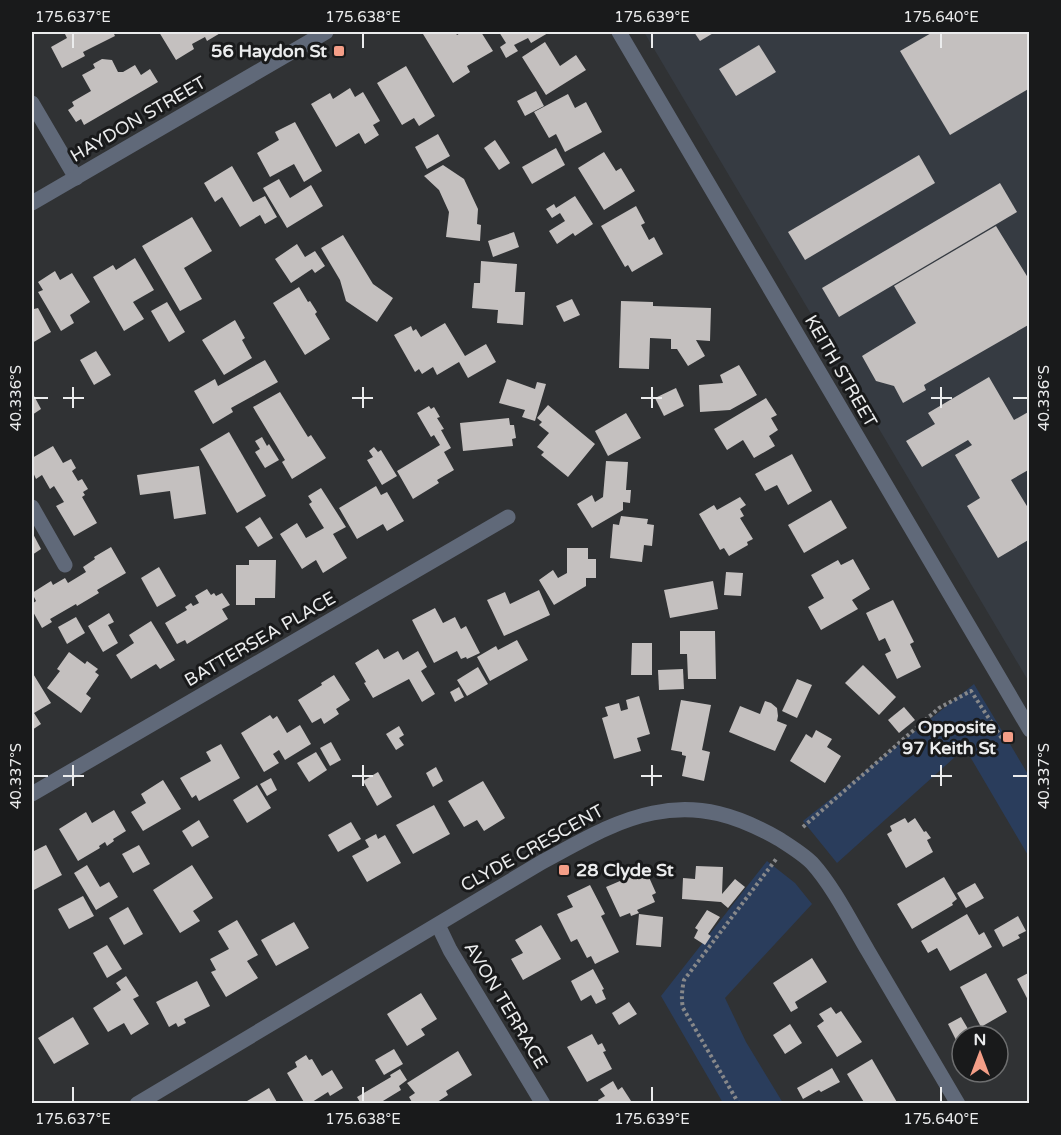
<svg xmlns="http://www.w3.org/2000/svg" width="1061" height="1135" viewBox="0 0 1061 1135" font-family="'Varela Round',sans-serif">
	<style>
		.built { fill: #363b42 }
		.green { fill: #2a3d5c }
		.building { fill: #c4c0bf }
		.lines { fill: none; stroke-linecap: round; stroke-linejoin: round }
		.path { stroke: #87888a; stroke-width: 4; stroke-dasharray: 3 3; stroke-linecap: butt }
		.minor { stroke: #606979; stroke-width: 15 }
		.tertiary { stroke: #606979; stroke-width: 15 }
		.ticks { fill: none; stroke: #ebeced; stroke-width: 2 }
		.poi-dot { fill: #f49e87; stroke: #191a1b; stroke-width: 2 }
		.labels { text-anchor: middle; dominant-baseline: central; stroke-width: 6; stroke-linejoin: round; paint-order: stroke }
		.poi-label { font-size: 18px; font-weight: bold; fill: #ebeced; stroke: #191a1b; text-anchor: end }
		.street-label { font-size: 18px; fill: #ebeced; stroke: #191a1b }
		.neatline { fill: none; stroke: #ebeced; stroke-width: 2 }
		.ticks-label { font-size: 15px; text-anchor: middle; fill: #ebeced }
	</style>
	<rect width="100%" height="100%" fill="#303234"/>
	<!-- built -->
	<polygon class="built" points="644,32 1029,32 1029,682"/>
	<!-- green -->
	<g class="green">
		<polygon points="974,684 1029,776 1029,857 965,748 837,863 803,821"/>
		<polygon points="767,861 795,883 812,904 725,998 746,1042 783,1103 723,1103 661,996"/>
	</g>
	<!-- building -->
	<g class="building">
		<polygon points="64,32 113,32 115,36 83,52 85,56 62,68 51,47 67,38"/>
		<polygon points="159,32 222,32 207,41 205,37 192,44 194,49 176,60"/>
		<polygon points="428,32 455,32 457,35 462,32 481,32 493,51 467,66 470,72 453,83 423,34"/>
		<polygon points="499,32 547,32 548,33 531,43 528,38 514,45 518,51 506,58 500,47 506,43"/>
		<polygon points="694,32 715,32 700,41"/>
		<polygon points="933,32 1030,32 1030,88 950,135 900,51"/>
		<polygon points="545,42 560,66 576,55 586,70 546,95 522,57"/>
		<polygon points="759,45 776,72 736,96 719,69"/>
		<polygon points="102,59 112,60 118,72 123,72 135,65 141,75 150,69 158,82 84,125 81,119 76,122 68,110 74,106 72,102 91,91 82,75 95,68 93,64"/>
		<polygon points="406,66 435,116 419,126 414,118 402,125 377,83"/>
		<polygon points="350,88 355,97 363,92 380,121 373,125 379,135 365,144 359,133 336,147 311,104 330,93 333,99"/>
		<polygon points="536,91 544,106 525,116 517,101"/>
		<polygon points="568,94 575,108 586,102 602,132 565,152 556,134 549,138 534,112"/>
		<polygon points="295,122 322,171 304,182 294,164 270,177 257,153 279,140 275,132"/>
		<polygon points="438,134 450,156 427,169 415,147"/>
		<polygon points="495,140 510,163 499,170 484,148"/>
		<polygon points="556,148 565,165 532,184 522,167"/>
		<polygon points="604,152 616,171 621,168 635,191 604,210 578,168"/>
		<polygon points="919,155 935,183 805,260 788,232"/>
		<polygon points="443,165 464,179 478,209 477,224 481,225 480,241 446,237 449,212 439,190 424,176"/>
		<polygon points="232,166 253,202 265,196 277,217 265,224 260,215 240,227 222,197 215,202 204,183"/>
		<polygon points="279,179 290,198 311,185 323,206 287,228 263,188"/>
		<polygon points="1000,183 1017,212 839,317 822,288"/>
		<polygon points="575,196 593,224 575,236 573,233 557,244 549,231 565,221 560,213 552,218 546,209 554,204 556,208"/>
		<polygon points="636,206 645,223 641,225 649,240 654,237 663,254 632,272 628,265 625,267 601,226"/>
		<polygon points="192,217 212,251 184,268 202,299 180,311 142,246"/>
		<polygon points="996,226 1030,281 1030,324 924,385 926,390 903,403 894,386 876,381 862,356 916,323 894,286"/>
		<polygon points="514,232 519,247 493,257 488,241"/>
		<polygon points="343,235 373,284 393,298 377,322 346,301 340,280 321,248"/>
		<polygon points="297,244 305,257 315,251 325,266 315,273 312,269 291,283 275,259"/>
		<polygon points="135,258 154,290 133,302 144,319 124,331 93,277 113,265 116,270"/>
		<polygon points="481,261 517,264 515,292 525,292 523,325 497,323 498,310 472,308 474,283 480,283"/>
		<polygon points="55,271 60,280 72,273 90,302 70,315 74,323 61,331 38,292 43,290 38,282"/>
		<polygon points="299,287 308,302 310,301 317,312 315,314 330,339 305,355 273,303"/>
		<polygon points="572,299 580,315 564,322 556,306"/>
		<polygon points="621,301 653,302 653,306 711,308 710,341 696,340 705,356 688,366 677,349 671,349 671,339 650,338 649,369 619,368"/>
		<polygon points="167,302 185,332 169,342 151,311"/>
		<polygon points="32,305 34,309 38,308 51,332 32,343"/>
		<polygon points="235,320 245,338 242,340 252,358 224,375 202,340"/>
		<polygon points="445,323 465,356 486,344 496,362 468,378 459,362 437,375 433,367 422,374 419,369 415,372 394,335 411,326 413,331 416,329 421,337"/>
		<polygon points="96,351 111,375 94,385 80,360"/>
		<polygon points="265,360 278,382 231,408 233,412 213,424 194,391 215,379 218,386"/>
		<polygon points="739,365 757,395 730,410 700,412 699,385 723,383 720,375"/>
		<polygon points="989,377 1014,420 1030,411 1030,469 1011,480 1030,511 1030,539 998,558 967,506 980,498 955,455 972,445 968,440 922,467 906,441 935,424 928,413"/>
		<polygon points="507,379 535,389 537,382 546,384 535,421 522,417 525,410 499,403"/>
		<polygon points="676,388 684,406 664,416 655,398"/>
		<polygon points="32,392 41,409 32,415"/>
		<polygon points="280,392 308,437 311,435 326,458 292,479 282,462 285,460 253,407"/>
		<polygon points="766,398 777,415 771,418 778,430 769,436 775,446 754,458 743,440 727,450 714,429"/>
		<polygon points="548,405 595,444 568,477 541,455 544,452 537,447 549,433 539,425 542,422 537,418"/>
		<polygon points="429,406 431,409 434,407 440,417 437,418 444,429 441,430 451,448 444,452 454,470 437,480 439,483 413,499 397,471 440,445 434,435 431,437 417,413"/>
		<polygon points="626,413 641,438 608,456 595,431"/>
		<polygon points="509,418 510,425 514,425 516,438 512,439 513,446 463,451 460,423"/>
		<polygon points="229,432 266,496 237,513 200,449"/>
		<polygon points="262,437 267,446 269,444 279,460 265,468 255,452 260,449 255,441"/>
		<polygon points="53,446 63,463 71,459 76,468 72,471 78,481 82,479 88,489 83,492 85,495 82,497 97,523 74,536 56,506 64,502 54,486 50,489 42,475 36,479 32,470 32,458"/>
		<polygon points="374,447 378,452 381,450 397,476 382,485 367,460 373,457 369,451"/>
		<polygon points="792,454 812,491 788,505 777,485 765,491 755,474"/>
		<polygon points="606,461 628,462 626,490 631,490 630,503 623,502 623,510 592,528 577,504 592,495 595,502 603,497"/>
		<polygon points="199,466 206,514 174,519 170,491 140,495 137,475"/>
		<polygon points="376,486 381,495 387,492 404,521 387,531 383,524 357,539 339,508"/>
		<polygon points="321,488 346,527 333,534 347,558 323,573 316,560 302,569 280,534 297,523 306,538 324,528 309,504 312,502 308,496"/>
		<polygon points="740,497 746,505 740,509 744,516 740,518 753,539 747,542 748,545 729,556 724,548 720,550 699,514 714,505 717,510"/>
		<polygon points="831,500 847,528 804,553 788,525"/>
		<polygon points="621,516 648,519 647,524 654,525 652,546 644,545 642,562 610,558 613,524 619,525"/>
		<polygon points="260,517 273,538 258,547 245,527"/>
		<polygon points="32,532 41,549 32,555"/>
		<polygon points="111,547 126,573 97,590 99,593 77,606 76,604 50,619 52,622 42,628 32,610 32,604 36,601 32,593 51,581 53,585 65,578 68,583 86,572 83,567 95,559 94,557"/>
		<polygon points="567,548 588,548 588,559 596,559 596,578 586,578 586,586 554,605 539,580 553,570 558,578 567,573"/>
		<polygon points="853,559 870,589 852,600 858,609 821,630 808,607 824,598 811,575 838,560 841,565"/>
		<polygon points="249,560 276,560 275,598 255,598 255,605 236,605 236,565 249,565"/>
		<polygon points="159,567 176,596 157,607 141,578"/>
		<polygon points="726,572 743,573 741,596 724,595"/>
		<polygon points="713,581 718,609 670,618 664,590"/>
		<polygon points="207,589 211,595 214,593 216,596 222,593 230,605 222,609 228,619 187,644 185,640 177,644 165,623 187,610 185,607 191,603 193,606 199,603 195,596"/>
		<polygon points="539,590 550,615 504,636 487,600 505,592 510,604"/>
		<polygon points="893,600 914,642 910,644 921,667 897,679 885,654 891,651 885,638 879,641 866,613"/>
		<polygon points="435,608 443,623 455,617 461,629 466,626 480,653 467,659 466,657 461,659 457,651 434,663 412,620"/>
		<polygon points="109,613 114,622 108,625 118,643 103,652 88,626"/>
		<polygon points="76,617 85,633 67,644 58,627"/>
		<polygon points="151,621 175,660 160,669 156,664 131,679 116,655 134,643 129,635"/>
		<polygon points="680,631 715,631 716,679 688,679 687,654 680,654"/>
		<polygon points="517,640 528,660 490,681 477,657 496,646 498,650"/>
		<polygon points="632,643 652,643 652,675 631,675"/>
		<polygon points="378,649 384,659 398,651 403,660 418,651 427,667 421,671 435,694 422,702 409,679 373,698 364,683 366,682 355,663"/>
		<polygon points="69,652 85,664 87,661 98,669 95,672 99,675 86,694 91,698 81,713 47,688 60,671 57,669"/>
		<polygon points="863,665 896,697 879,715 845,683"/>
		<polygon points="478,667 488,684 467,696 457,680"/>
		<polygon points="683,669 684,689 659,690 658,670"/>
		<polygon points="32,672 51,703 34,713 41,724 32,730"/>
		<polygon points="334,675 350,700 336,709 339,714 324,724 321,718 312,723 298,700 322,685 321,683"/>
		<polygon points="797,679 812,685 797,718 782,711"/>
		<polygon points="459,687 464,697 455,702 450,692"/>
		<polygon points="639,696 650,734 637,738 641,751 614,759 602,718 608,716 605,707 619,703 621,711 628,709 626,700"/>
		<polygon points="681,700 711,705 702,750 710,752 704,781 682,776 686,756 682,755 682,752 671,750"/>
		<polygon points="765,701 771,703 777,708 778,716 777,721 787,725 775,751 729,732 740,706 760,714"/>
		<polygon points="904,707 915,720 899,733 888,720"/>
		<polygon points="270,715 273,719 277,716 287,733 300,725 311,744 285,760 279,750 273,754 279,763 264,772 241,733"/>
		<polygon points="399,726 404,735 399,738 404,745 396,750 386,734"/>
		<polygon points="816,730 832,739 827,747 841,756 825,783 790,761 806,734 812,738"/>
		<polygon points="331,742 341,760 330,766 320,748"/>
		<polygon points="221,744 240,778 199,801 196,795 192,798 180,778 211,761 206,752"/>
		<polygon points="316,752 327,770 309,782 297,763"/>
		<polygon points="436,767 443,781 433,787 426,773"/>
		<polygon points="378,772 392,797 377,806 363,781"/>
		<polygon points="271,778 277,790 267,796 260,784"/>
		<polygon points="163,780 181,809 143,831 131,812 146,803 141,794"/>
		<polygon points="483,781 505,818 484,831 477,820 464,827 448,801"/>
		<polygon points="257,785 271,808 247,823 233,800"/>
		<polygon points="434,805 450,834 413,854 396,825"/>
		<polygon points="114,810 126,831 113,839 114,841 107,846 105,842 99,846 100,848 78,861 59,829 86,812 92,823"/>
		<polygon points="905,818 908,823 915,818 924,832 926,831 931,838 927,840 933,852 906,868 887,834 892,831 890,826"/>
		<polygon points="199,820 209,837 192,847 182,831"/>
		<polygon points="351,822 361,839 338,852 328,835"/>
		<polygon points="376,834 378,839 385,835 401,863 367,882 352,856 369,847 365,840"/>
		<polygon points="46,845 62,875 32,891 32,852"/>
		<polygon points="139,845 150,864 133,873 122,854"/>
		<polygon points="87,865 100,887 109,882 118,897 96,910 74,873"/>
		<polygon points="192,865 213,898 193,911 200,921 180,933 153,890"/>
		<polygon points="696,866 723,867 722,894 735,879 745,887 728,908 721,902 682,899 683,878 695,879"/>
		<polygon points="641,872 643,877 648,875 656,893 652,895 655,902 637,910 639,913 631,916 630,913 620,917 606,887"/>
		<polygon points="944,877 957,899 952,903 953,905 912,929 897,904"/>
		<polygon points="975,883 984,898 966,908 957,893"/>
		<polygon points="590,885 605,914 601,916 619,952 595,964 591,956 587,958 577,939 571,942 557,914 573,907 567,896"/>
		<polygon points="83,896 94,916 69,929 58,909"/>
		<polygon points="128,907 143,934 124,945 109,918"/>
		<polygon points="707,910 720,917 708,934 711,936 705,945 694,938 698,930 695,928"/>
		<polygon points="639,914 663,917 661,947 636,945"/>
		<polygon points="967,914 979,935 984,932 992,947 950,971 937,948 928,953 921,941"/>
		<polygon points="1018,916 1026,931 1018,935 1020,938 1003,947 994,930"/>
		<polygon points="237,920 258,955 247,961 258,978 226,997 211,972 216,970 210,959 229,949 218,931"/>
		<polygon points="294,922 309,948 276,966 261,940"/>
		<polygon points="541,925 561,959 523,980 511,959 523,953 515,940"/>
		<polygon points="107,945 122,969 107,978 93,953"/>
		<polygon points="812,958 827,982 795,1002 798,1008 791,1012 773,983"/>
		<polygon points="593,969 604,989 602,990 606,999 596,1004 591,995 581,1001 571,981"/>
		<polygon points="1030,972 1030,999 1028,1000 1017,979"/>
		<polygon points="986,973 1007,1012 981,1027 960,987"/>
		<polygon points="126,976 139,996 133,999 149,1024 131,1035 124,1023 108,1032 93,1008 121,990 116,983"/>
		<polygon points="197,981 210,1006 184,1019 186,1023 178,1027 176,1023 169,1027 156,1002"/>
		<polygon points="421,993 437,1019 421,1029 425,1035 407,1046 387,1014"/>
		<polygon points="629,1002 637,1014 619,1025 612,1013"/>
		<polygon points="831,1007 836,1014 841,1011 862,1042 837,1057 817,1026 824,1021 819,1014"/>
		<polygon points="73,1017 89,1044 54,1064 38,1038"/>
		<polygon points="961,1017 971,1034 967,1036 962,1036 962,1039 957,1042 948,1024"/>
		<polygon points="790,1024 802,1043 785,1054 773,1035"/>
		<polygon points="592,1034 598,1045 602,1043 606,1051 603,1052 612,1069 587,1082 567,1047"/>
		<polygon points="394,1049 403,1064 384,1075 375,1060"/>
		<polygon points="458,1051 472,1075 446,1091 448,1095 434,1104 413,1104 409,1097 415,1093 407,1083"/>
		<polygon points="306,1055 309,1060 312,1059 322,1076 332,1070 343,1088 330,1096 328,1092 309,1104 305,1104 287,1073 297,1067 295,1062"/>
		<polygon points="872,1059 898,1104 865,1104 847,1074"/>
		<polygon points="832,1068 840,1082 821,1092 819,1090 803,1099 797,1088"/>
		<polygon points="400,1069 407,1080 399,1086 401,1090 378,1104 361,1104 357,1097 391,1077 390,1075"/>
		<polygon points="613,1081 618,1090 622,1087 633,1104 600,1104 598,1100 605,1096 600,1089"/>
		<polygon points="269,1088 278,1104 242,1104"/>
	</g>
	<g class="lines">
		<!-- path -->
		<g class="path">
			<polyline points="803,827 939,708 971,691 1005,743"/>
			<path d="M 739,1104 L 683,1008 C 681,998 682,990 684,980 L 777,858"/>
		</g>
		<!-- minor -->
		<g class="minor">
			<polyline points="32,103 76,178"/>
			<polyline points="32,203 326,32"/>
			<polyline points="32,507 65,565"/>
			<polyline points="32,794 508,517"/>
			<polyline points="438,925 450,950 543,1104"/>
			<path d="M 137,1104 L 542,862 C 578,843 613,821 653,813 C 700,803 739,816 779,839 C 790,846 803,854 812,863 C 833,886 852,924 868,951 C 898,1002 928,1053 958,1104"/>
		</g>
		<!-- tertiary -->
		<polyline class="tertiary" points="619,32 1030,730"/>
	</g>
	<!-- ticks -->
	<path class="ticks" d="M 73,33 L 73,48M 363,33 L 363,48M 652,33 L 652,48M 941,33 L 941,48M 73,387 L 73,408M 363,387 L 363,408M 652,387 L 652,408M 941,387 L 941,408M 33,398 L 48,398M 63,398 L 84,398M 352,398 L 373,398M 641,398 L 662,398M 931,398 L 952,398M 1013,398 L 1028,398M 73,765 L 73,786M 363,765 L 363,786M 652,765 L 652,786M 941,765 L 941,786M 33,776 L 48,776M 63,776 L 84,776M 352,776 L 373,776M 641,776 L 662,776M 931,776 L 952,776M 1013,776 L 1028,776M 73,1087 L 73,1102M 363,1087 L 363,1102M 652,1087 L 652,1102M 941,1087 L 941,1102"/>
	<!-- markers -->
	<g class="poi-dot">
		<rect x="333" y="45" width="12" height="12" rx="3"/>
		<rect x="1002" y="731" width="12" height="12" rx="3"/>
		<rect x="558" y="864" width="12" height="12" rx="3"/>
	</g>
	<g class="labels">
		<!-- poi labels -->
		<g class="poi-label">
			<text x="327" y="51">56 Haydon St</text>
			<text x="996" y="727">Opposite<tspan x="996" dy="21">97 Keith St</tspan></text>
			<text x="576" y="870" text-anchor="start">28 Clyde St</text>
		</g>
		<!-- street labels -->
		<g class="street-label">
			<text transform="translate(138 119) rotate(-30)">HAYDON STREET</text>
			<text transform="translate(841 371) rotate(60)">KEITH STREET</text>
			<text transform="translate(260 639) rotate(-30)">BATTERSEA PLACE</text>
			<text transform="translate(532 848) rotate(-29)">CLYDE CRESCENT</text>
			<text transform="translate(506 1005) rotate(59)">AVON TERRACE</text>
		</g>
	</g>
	<!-- border -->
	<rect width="1061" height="1135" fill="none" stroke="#191a1b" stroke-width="66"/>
	<!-- north arrow -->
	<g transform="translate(980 1054)"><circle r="28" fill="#191a1b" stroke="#6d6e6f" stroke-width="1.5"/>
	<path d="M0-4.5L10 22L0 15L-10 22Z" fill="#f49e87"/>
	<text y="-9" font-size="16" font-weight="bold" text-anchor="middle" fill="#ebeced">N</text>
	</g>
	<rect x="33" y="33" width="995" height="1069" class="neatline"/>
	<g class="ticks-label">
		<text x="73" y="22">175.637°E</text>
		<text x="363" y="22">175.638°E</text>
		<text x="652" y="22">175.639°E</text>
		<text x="941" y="22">175.640°E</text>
		<text transform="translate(16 398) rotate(-90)" y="5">40.336°S</text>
		<text transform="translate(1044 398) rotate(-90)" y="5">40.336°S</text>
		<text transform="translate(16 776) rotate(-90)" y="5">40.337°S</text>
		<text transform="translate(1044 776) rotate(-90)" y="5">40.337°S</text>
		<text x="73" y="1124">175.637°E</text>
		<text x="363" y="1124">175.638°E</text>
		<text x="652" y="1124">175.639°E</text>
		<text x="941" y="1124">175.640°E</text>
	</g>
</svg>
